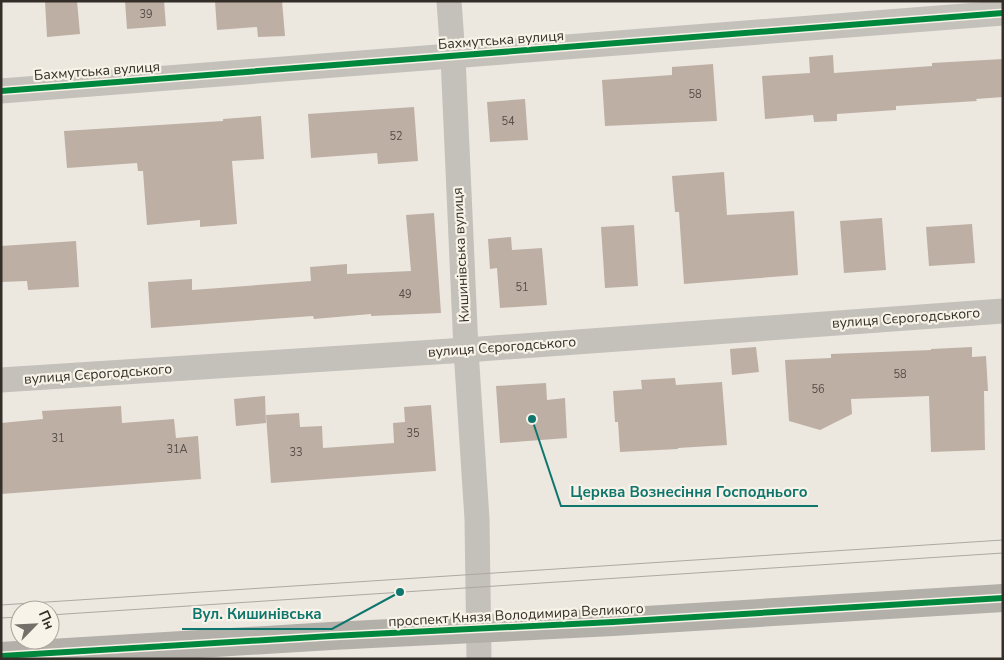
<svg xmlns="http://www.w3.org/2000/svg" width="1004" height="660" viewBox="0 0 1004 660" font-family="'Nunito Sans',sans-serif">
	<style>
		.building { fill: #beafa4 }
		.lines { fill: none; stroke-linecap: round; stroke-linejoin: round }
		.street { stroke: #c4c0ba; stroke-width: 25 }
		.primary { stroke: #b3afa9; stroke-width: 28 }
		.tram { stroke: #aca8a3; stroke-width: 1 }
		.cycleway-casing { stroke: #f8f3e8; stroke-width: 9 }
		.cycleway { stroke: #00873e; stroke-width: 6 }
		.labels { text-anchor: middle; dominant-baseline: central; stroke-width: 4.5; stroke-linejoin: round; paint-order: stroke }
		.number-label { font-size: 11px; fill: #564e47 }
		.street-label { font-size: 14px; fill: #342e28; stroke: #f8f3e8 }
		.leader { fill: none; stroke: #0f766e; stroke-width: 2 }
		.callout-dot { fill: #0f766e; stroke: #f8f3e8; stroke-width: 2 }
		.callout-label { font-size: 15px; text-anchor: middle; font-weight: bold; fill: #0f766e; stroke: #f8f3e8; stroke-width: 4.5; stroke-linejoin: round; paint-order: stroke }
	</style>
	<rect width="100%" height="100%" fill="#ece8e0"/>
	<!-- building -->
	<g class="building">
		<polygon points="45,1 77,1 80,34 47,37"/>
		<polygon points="125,1 164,1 166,26 127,29"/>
		<polygon points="215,1 282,1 285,36 258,37 257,27 217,30"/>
		<polygon points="833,55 834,73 932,66 932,63 1003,59 1003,97 976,99 977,101 896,106 896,110 837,114 837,121 814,122 813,115 765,119 762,76 810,73 809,57"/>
		<polygon points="713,64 717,121 605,126 602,80 672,75 672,67"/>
		<polygon points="525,99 528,140 490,142 487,102"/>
		<polygon points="414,107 418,161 378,164 377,153 311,158 308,114"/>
		<polygon points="261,116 264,159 232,161 237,224 200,227 200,220 147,225 143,171 138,171 137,163 67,168 64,131 223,121 223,119"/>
		<polygon points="724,172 727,215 794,211 798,275 684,284 679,212 675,212 672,176"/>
		<polygon points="434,213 441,313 371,316 371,314 314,319 313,316 151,328 148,282 192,279 192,290 311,281 310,267 347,264 347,274 411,271 406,215"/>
		<polygon points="882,218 886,270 844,273 840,221"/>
		<polygon points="972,224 975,263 929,266 926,227"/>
		<polygon points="634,225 638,286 605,288 601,227"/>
		<polygon points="511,237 512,250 542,248 547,305 500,308 497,268 490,269 488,239"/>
		<polygon points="76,241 79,287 28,290 27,281 1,282 1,246"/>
		<polygon points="756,347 759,372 732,375 730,349"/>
		<polygon points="972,347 972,357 986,356 988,391 984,391 985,450 931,452 929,396 851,399 852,414 820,430 789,421 785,360 831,358 831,354 931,350 931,349"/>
		<polygon points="675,378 676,385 722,382 727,445 678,448 678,449 620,452 618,422 615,422 613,391 642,389 641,380"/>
		<polygon points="546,383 547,400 565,398 567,438 500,443 496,386"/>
		<polygon points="265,396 266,423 236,426 234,399"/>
		<polygon points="431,405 436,471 271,483 266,415 299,413 300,427 322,426 323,448 394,443 393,423 405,422 404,407"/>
		<polygon points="121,406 122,423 174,419 176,438 198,436 201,479 1,494 1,423 43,419 42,411"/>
	</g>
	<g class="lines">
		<!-- street -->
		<g class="street">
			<polyline points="449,1 453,57 466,350 477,519 479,659"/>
			<polyline points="1,91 1003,13"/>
			<polyline points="1,380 466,350 1003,311"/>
		</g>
		<!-- primary -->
		<polyline class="primary" points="1,656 331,636 613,622 1003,598"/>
		<!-- tram -->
		<g class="tram">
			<polyline points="1,605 1003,540"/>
			<polyline points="50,615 1003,553"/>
			<polyline points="1,618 20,617"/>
		</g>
		<defs>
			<g id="cycleway">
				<polyline points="1,91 1003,13"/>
				<polyline points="1,656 331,636 613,622 1003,598"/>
			</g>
		</defs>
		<!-- cycleway casing -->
		<use href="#cycleway" class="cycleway-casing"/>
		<!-- cycleway -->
		<use href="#cycleway" class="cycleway"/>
	</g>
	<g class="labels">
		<!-- number labels -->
		<g class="number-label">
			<text x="146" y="14">39</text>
			<text x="695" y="94">58</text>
			<text x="508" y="121">54</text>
			<text x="396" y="136">52</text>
			<text x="522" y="287">51</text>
			<text x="405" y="294">49</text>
			<text x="900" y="374">58</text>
			<text x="818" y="389">56</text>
			<text x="413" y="433">35</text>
			<text x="58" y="438">31</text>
			<text x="177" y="449">31А</text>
			<text x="296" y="452">33</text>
		</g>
		<!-- street labels -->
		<g class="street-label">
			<text transform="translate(501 40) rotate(-4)">Бахмутська вулиця</text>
			<text transform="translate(97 71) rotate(-4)">Бахмутська вулиця</text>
			<text transform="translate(461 255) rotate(-93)">Кишинівська вулиця</text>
			<text transform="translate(906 318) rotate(-4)">вулиця Сєрогодського</text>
			<text transform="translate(502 347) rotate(-4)">вулиця Сєрогодського</text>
			<text transform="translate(98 374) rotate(-4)">вулиця Сєрогодського</text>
			<text transform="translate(516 615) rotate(-3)">проспект Князя Володимира Великого</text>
		</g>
	</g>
	<!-- callouts -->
	<path class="leader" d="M532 419L561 506H818M400 592L332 629H182"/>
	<g class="callout-dot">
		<circle cx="532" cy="419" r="5"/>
		<circle cx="400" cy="592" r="5"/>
	</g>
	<g class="callout-label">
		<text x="689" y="497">Церква Вознесіння Господнього</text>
		<text x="257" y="619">Вул. Кишинівська</text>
	</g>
	<!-- border -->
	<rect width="1004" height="660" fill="none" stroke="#342e28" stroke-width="5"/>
	<!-- north arrow -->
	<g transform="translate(35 625) rotate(66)"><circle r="24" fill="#f8f3e8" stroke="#aaa49b"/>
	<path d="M0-4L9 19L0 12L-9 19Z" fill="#746f68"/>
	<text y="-8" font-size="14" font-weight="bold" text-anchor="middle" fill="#342e28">Пн</text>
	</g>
</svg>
